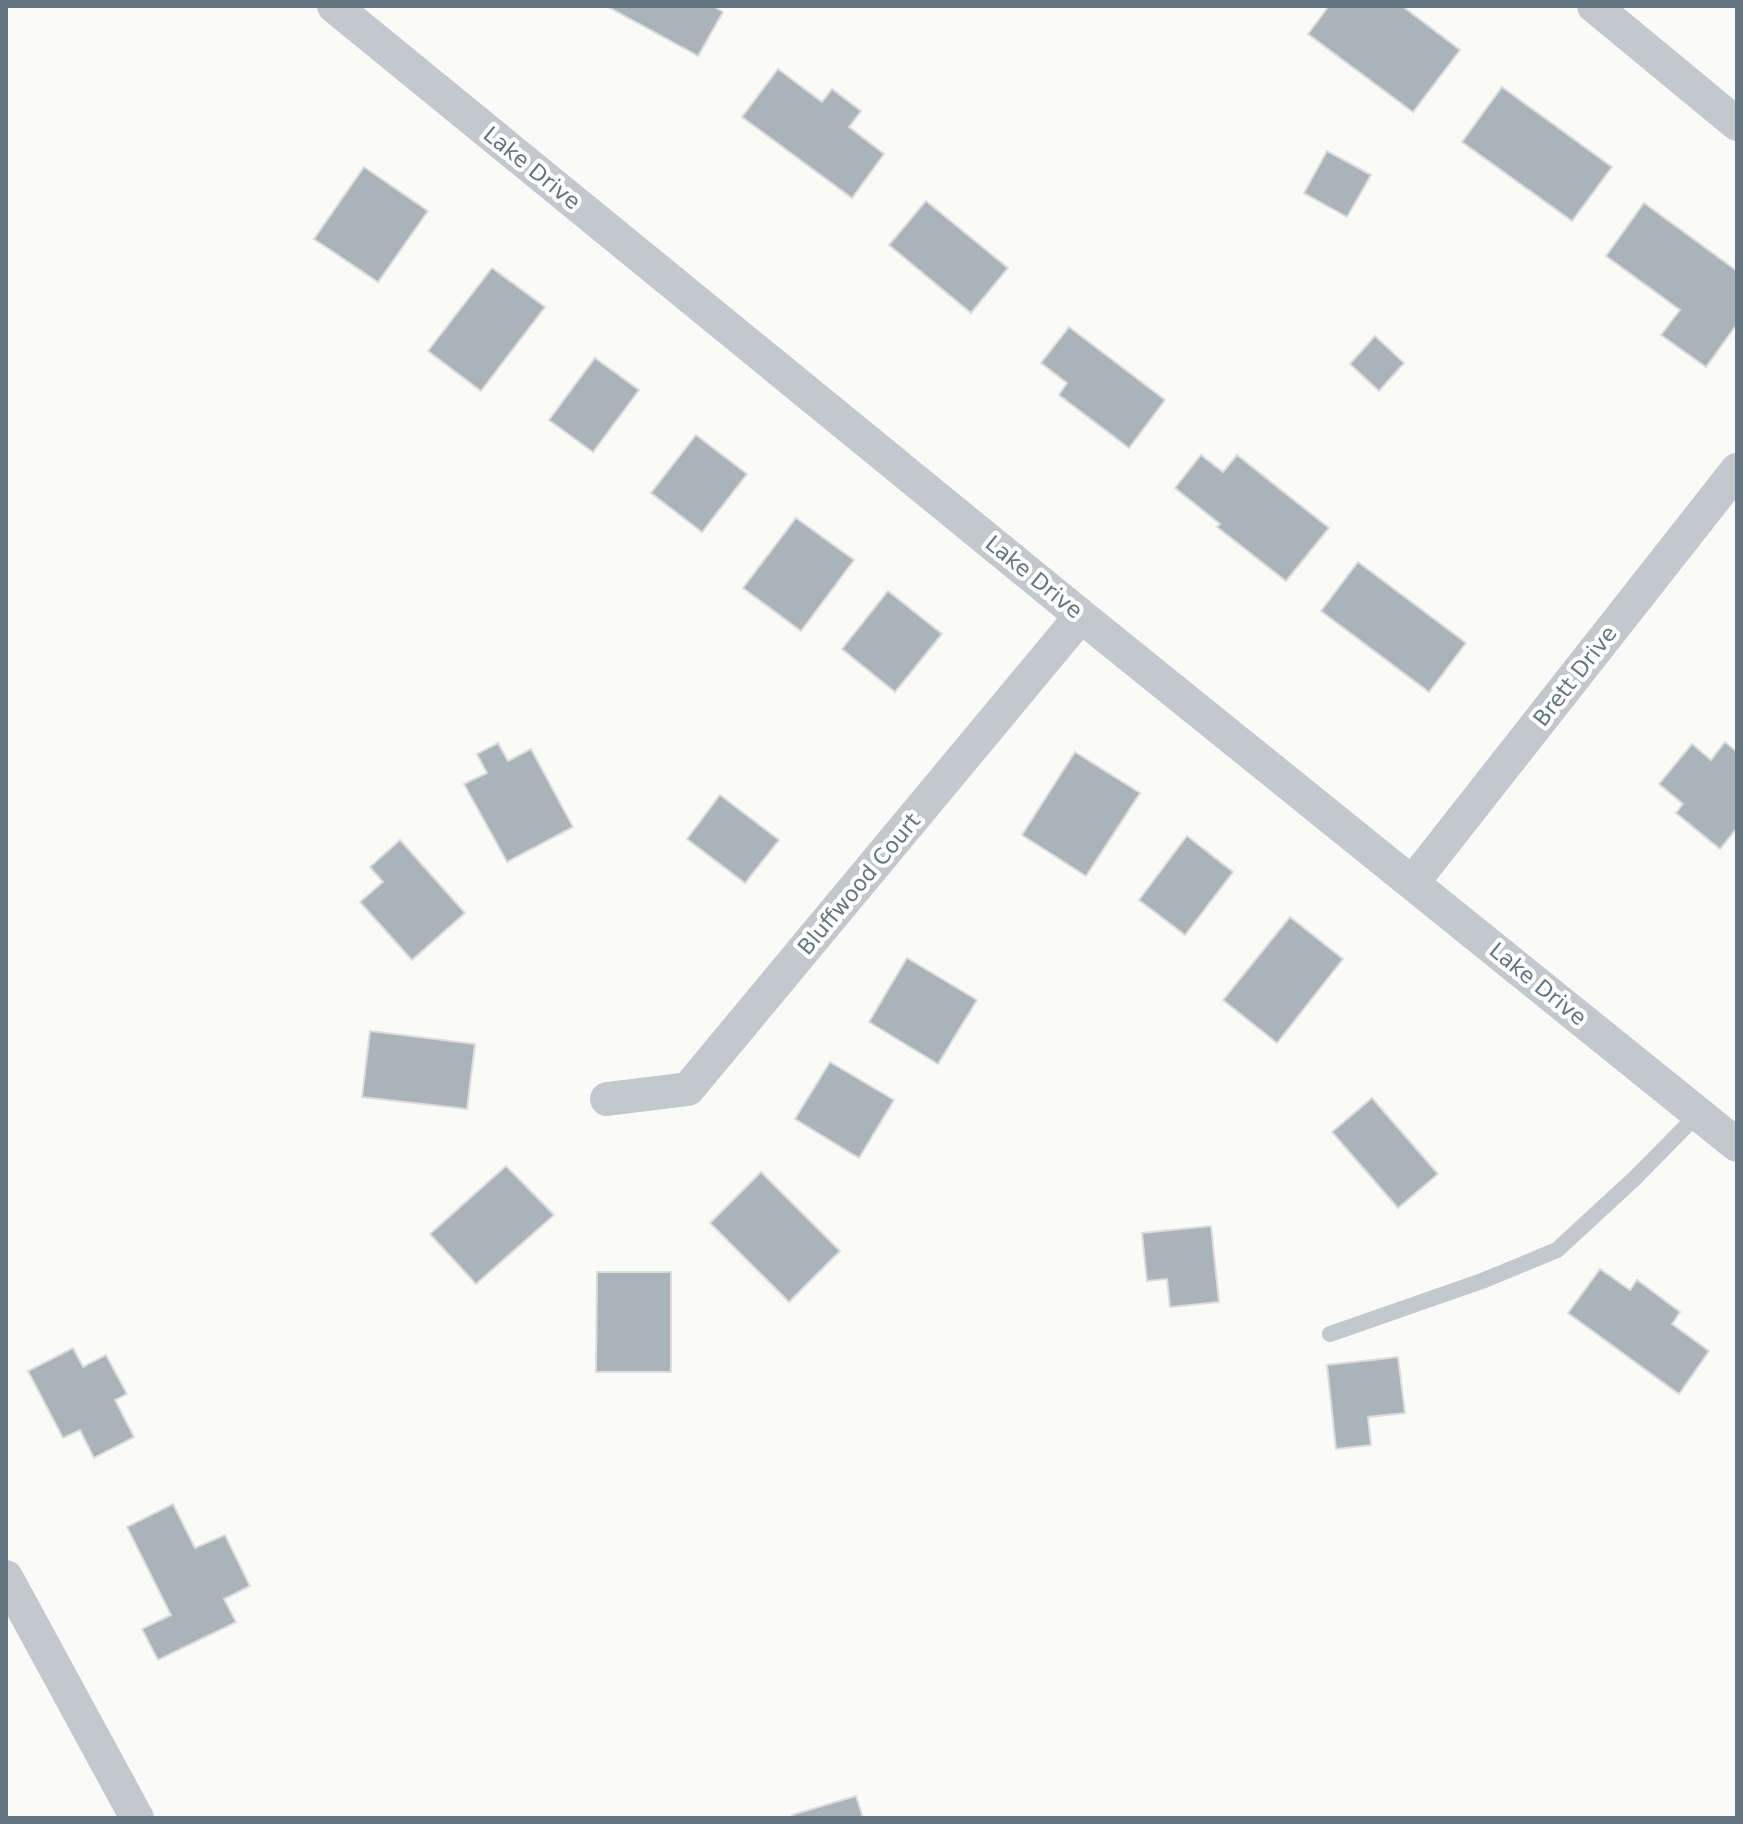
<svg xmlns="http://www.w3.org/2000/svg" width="1743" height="1824" viewBox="0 0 1743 1824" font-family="'DejaVu Sans',sans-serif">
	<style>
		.building { fill: #aab3b9; stroke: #dcdcda; stroke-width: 2 }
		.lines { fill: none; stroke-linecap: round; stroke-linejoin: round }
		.service { stroke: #c3c8cc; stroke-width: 16 }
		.minor { stroke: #c3c8cc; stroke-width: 34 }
		.labels { text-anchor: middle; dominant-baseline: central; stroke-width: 8; stroke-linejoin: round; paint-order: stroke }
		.street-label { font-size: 22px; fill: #657683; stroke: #fff }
	</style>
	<rect width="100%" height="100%" fill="#fafaf8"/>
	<!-- building -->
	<g class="building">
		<polygon points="713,6 723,12 698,56 608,7"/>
		<polygon points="1329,6 1402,6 1460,50 1413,112 1308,34"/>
		<polygon points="778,69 822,102 832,89 861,111 849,127 884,154 852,198 742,117"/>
		<polygon points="1502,87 1612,167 1572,221 1462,142"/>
		<polygon points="1327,151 1371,175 1347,217 1304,193"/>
		<polygon points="364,167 428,211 378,282 314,239"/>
		<polygon points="926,201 1008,268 971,313 889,245"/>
		<polygon points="1644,203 1737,271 1737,324 1706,367 1661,335 1680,310 1606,256"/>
		<polygon points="492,268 545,307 481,391 428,351"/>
		<polygon points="1069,327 1165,400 1129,448 1059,395 1067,383 1041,363"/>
		<polygon points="1375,336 1404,363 1379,391 1350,364"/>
		<polygon points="595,358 639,390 593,452 549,420"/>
		<polygon points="696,435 747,474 702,532 651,493"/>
		<polygon points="1201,455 1223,472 1237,455 1329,528 1286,581 1217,527 1220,524 1175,488"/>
		<polygon points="796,518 854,560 801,631 743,588"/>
		<polygon points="1358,562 1466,643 1429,692 1321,611"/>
		<polygon points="888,591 942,634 895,692 842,649"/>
		<polygon points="1725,742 1737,752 1737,828 1720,849 1676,813 1683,804 1659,784 1692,744 1711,760"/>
		<polygon points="498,743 508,761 531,749 573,827 507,862 464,784 487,773 477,754"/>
		<polygon points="1075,752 1140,793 1086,876 1022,835"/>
		<polygon points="720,795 779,840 745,883 687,839"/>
		<polygon points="1187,836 1233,872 1185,935 1139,900"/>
		<polygon points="400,840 465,913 412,960 360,902 383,882 370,867"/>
		<polygon points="1290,917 1343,959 1277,1043 1223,1000"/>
		<polygon points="907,958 977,1000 938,1064 869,1022"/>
		<polygon points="370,1031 475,1044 467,1109 362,1097"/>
		<polygon points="830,1062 894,1100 859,1158 795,1119"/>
		<polygon points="1372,1098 1438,1174 1398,1208 1332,1132"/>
		<polygon points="506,1166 554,1215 476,1284 430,1234"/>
		<polygon points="761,1172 840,1251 789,1302 710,1223"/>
		<polygon points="1211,1226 1219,1302 1170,1307 1167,1279 1147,1281 1142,1233"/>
		<polygon points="1600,1269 1630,1290 1637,1280 1680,1312 1672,1324 1709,1351 1679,1394 1568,1313"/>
		<polygon points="597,1272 671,1272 671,1372 596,1372"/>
		<polygon points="73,1348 83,1367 106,1355 127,1394 115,1400 134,1437 94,1458 80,1430 63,1438 28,1371"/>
		<polygon points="1398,1357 1405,1413 1368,1417 1371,1445 1336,1449 1327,1365"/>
		<polygon points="173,1504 195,1548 225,1535 250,1586 224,1599 236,1622 158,1660 142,1629 171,1615 127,1527"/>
		<polygon points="856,1796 863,1818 793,1818 792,1815"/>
	</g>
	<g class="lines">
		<!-- service -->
		<polyline class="service" points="1330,1334 1482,1281 1557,1250 1635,1178 1697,1115"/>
		<!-- minor -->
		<g class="minor">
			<polyline points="334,6 1081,616 1737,1145"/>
			<polyline points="1594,6 1737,124"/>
			<polyline points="1413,882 1737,470"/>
			<polyline points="607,1099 688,1089 1081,616"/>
			<polyline points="6,1577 137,1818"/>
		</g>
	</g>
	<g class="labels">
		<!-- street labels -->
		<g class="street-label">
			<text transform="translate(532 168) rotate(39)">Lake Drive</text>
			<text transform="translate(1034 577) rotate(39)">Lake Drive</text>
			<text transform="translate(1575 676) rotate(-52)">Brett Drive</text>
			<text transform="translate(859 884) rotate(-50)">Bluffwood Court</text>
			<text transform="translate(1538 984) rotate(39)">Lake Drive</text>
		</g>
	</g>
	<!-- border -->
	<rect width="1743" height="1824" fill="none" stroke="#657683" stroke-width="16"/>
</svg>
